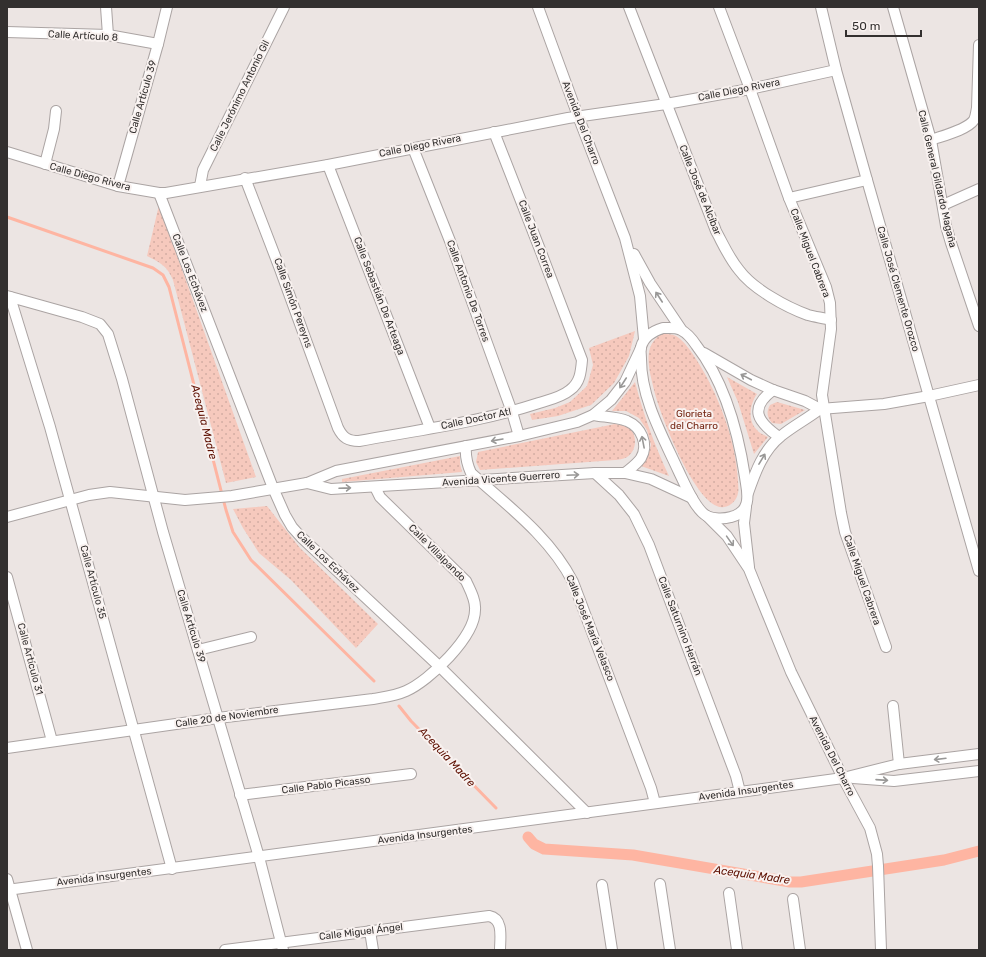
<svg xmlns="http://www.w3.org/2000/svg" width="986" height="957" viewBox="0 0 986 957" font-family="Rubik,sans-serif">
	<style>
		.park { fill: url(#park-dots) }
		.lines { fill: none; stroke-linecap: round; stroke-linejoin: round }
		.stream { stroke: #feb5a2; stroke-width: 3 }
		.canal { stroke: #feb5a2; stroke-width: 11 }
		.minor-casing { stroke: #aba4a3; stroke-width: 12 }
		.minor { stroke: #fff; stroke-width: 10 }
		.oneway { stroke: #999897 }
		.labels { text-anchor: middle; dominant-baseline: central; stroke-width: 4; stroke-linejoin: round; paint-order: stroke }
		.street-label { font-size: 10px; fill: #33302f; stroke: #f9f2f0 }
		.park-label { font-size: 10px; fill: #742613; stroke: #f9f2f0 }
		.water-label { font-size: 11px; font-style: italic; fill: #5d0f00; stroke: #f9f2f0 }
	</style>
	<defs>
		<pattern id="park-dots" width="8" height="8" patternUnits="userSpaceOnUse"><rect width="8" height="8" fill="#f6c9bd"/><path d="M2 2h.1M6 6h.1" fill="none" stroke="#d3ada3" stroke-width="1.8" stroke-linecap="round"/></pattern>
	</defs>
	<rect width="100%" height="100%" fill="#ece5e3"/>
	<!-- park -->
	<g class="park">
		<path d="M 159,205 L 256,477 L 226,483 L 173,280 C 167,266 161,263 147,256 Z"/>
		<polygon points="635,331 629,356 614,383 591,405 558,416 532,420 530,414 555,408 570,402 587,386 593,365 589,348"/>
		<path d="M 661,334 C 667,334 672,334 676,336 C 684,341 691,351 696,359 C 718,393 736,440 738,481 C 738,485 739,490 738,493 C 737,500 731,506 724,507 C 697,512 659,412 654,390 C 651,377 646,361 650,348 C 652,342 656,338 661,334 Z"/>
		<path d="M 727,377 L 757,394 C 750,404 747,420 757,430 C 759,433 764,435 768,437 L 754,454 L 738,402 Z"/>
		<path d="M 635,382 C 644,416 654,444 669,476 L 641,466 L 648,456 L 651,445 L 647,430 L 639,418 L 626,411 L 612,411 Z"/>
		<path d="M 777,402 L 805,410 L 781,424 L 772,423 C 767,417 766,412 770,405 Z"/>
		<path d="M 615,424 C 619,425 625,425 628,427 C 638,434 637,451 627,457 C 624,459 618,460 615,460 L 480,470 L 476,462 L 478,452 Z"/>
		<polygon points="460,456 460,464 462,472 342,482 342,479"/>
		<polygon points="267,506 300,548 378,624 356,648 291,580 259,553 243,528 233,509"/>
	</g>
	<g class="lines">
		<!-- stream -->
		<g class="stream">
			<polyline points="7,217 153,268 163,275 169,287 226,510 233,532 251,560 374,681"/>
			<polyline points="399,706 411,721 496,808"/>
		</g>
		<!-- canal -->
		<polyline class="canal" points="528,837 534,844 544,849 633,855 790,882 801,882 944,860 979,851"/>
		<defs>
			<g id="minor">
				<polyline points="106,7 108,35"/>
				<polyline points="538,7 578,116 625,238 640,296 644,339"/>
				<path d="M 629,7 L 716,231 C 723,244 729,258 739,270 C 753,289 786,307 808,315 C 815,317 824,318 831,320"/>
				<polyline points="719,7 750,89 789,198 826,287 830,303 831,329 822,395 841,513 845,532 886,647"/>
				<polyline points="821,7 836,70 867,180 979,571"/>
				<polyline points="893,7 931,140 946,226 951,243 979,326"/>
				<polyline points="7,32 108,35 158,44"/>
				<path d="M 931,140 C 942,136 967,130 974,120 C 976,116 976,112 977,108 L 979,45"/>
				<polyline points="413,148 450,241 512,412 519,436"/>
				<polyline points="7,152 118,186 159,193 166,193 328,165 568,118 666,104 750,89 836,70"/>
				<polyline points="45,164 54,129 56,111"/>
				<polyline points="328,165 430,428"/>
				<path d="M 245,178 L 280,269 L 338,428 C 343,438 348,441 359,441 C 419,430 481,422 539,403 C 549,400 562,397 570,390 C 580,383 581,372 582,360 L 539,247 L 494,132"/>
				<polyline points="118,186 158,44 167,7"/>
				<polyline points="200,186 203,170 284,7"/>
				<polyline points="159,193 273,488 285,515 292,527 301,537 440,667 587,813"/>
				<polyline points="789,198 867,180"/>
				<polyline points="943,205 979,189"/>
				<polyline points="634,254 650,283 681,329"/>
				<polyline points="7,296 82,317 100,324 108,334 122,379 163,532 259,857 283,950"/>
				<polyline points="10,297 50,427 172,869"/>
				<path d="M 663,328 C 669,328 676,327 681,330 C 687,333 692,339 696,345 C 725,382 738,431 745,477 C 746,485 750,499 745,507 C 743,512 736,516 731,517 C 724,519 713,519 707,516 C 695,510 684,482 678,470 C 662,435 641,398 641,359 C 641,355 640,350 641,347 C 644,336 653,331 663,328 Z"/>
				<polyline points="704,353 751,380 773,390 805,401 820,409 884,404 929,396 979,385"/>
				<path d="M 773,390 C 748,409 758,422 779,437"/>
				<path d="M 593,415 C 604,417 617,417 627,421 C 641,427 649,444 641,458 C 637,464 631,468 625,473"/>
				<path d="M 466,446 C 465,456 467,464 471,473 C 508,506 550,537 573,582 L 651,788 L 655,803"/>
				<polyline points="595,473 619,495 634,514 649,545 736,776 740,792"/>
				<polyline points="307,483 331,489 595,473 625,473 651,479 692,498"/>
				<path d="M 748,493 C 755,473 763,450 781,436 C 793,426 807,419 820,409"/>
				<polyline points="746,507 744,523 749,567"/>
				<polyline points="707,516 727,536 749,569 791,672 843,778 870,828 877,854 878,866 881,950"/>
				<polyline points="7,517 89,495 110,492 185,500 232,496 307,483 336,471 519,436 577,422 593,415 611,400 625,382 641,348"/>
				<polyline points="7,577 52,741"/>
				<polyline points="198,650 251,637"/>
				<polyline points="893,706 899,764"/>
				<path d="M 7,748 L 218,718 L 373,699 C 384,697 395,696 406,691 C 429,681 475,637 475,610 C 476,600 470,590 466,581 L 380,497 L 375,487"/>
				<polyline points="853,778 894,781 979,771"/>
				<polyline points="240,795 411,774"/>
				<polyline points="7,879 27,950"/>
				<polyline points="660,884 670,950"/>
				<polyline points="602,885 612,950"/>
				<polyline points="7,890 740,792 843,778 899,764 979,754"/>
				<polyline points="729,893 737,950"/>
				<polyline points="793,899 800,950"/>
				<polyline points="370,931 373,950"/>
				<path d="M 225,950 L 489,916 C 504,919 500,938 500,950"/>
			</g>
		</defs>
		<!-- minor casing -->
		<use href="#minor" class="minor-casing"/>
		<!-- minor -->
		<use href="#minor" class="minor"/>
	</g>
	<!-- one-way arrows -->
	<defs><path id="oneway-shaft" d="M-6 0H5M1.5-3L5.5 0L1.5 3" fill="none" stroke-width="1.6" stroke-linecap="round" stroke-linejoin="round"/></defs>
	<g class="oneway">
		<use href="#oneway-shaft" transform="translate(659 297) rotate(-123)"/>
		<use href="#oneway-shaft" transform="translate(746 377) rotate(-152)"/>
		<use href="#oneway-shaft" transform="translate(623 383) rotate(123)"/>
		<use href="#oneway-shaft" transform="translate(497 440) rotate(170)"/>
		<use href="#oneway-shaft" transform="translate(643 442) rotate(-101)"/>
		<use href="#oneway-shaft" transform="translate(762 459) rotate(-59)"/>
		<use href="#oneway-shaft" transform="translate(573 475) rotate(-3)"/>
		<use href="#oneway-shaft" transform="translate(345 488) rotate(-2)"/>
		<use href="#oneway-shaft" transform="translate(730 541) rotate(55)"/>
		<use href="#oneway-shaft" transform="translate(940 759) rotate(173)"/>
		<use href="#oneway-shaft" transform="translate(882 780) rotate(4)"/>
	</g>
	<g class="labels">
		<!-- street labels -->
		<g class="street-label">
			<text transform="translate(83 36) rotate(3)">Calle Artículo 8</text>
			<text transform="translate(739 90) rotate(-11)">Calle Diego Rivera</text>
			<text transform="translate(240 96) rotate(-64)">Calle Jerónimo Antonio Gil</text>
			<text transform="translate(143 97) rotate(-74)">Calle Artículo 39</text>
			<text transform="translate(581 123) rotate(69)">Avenida Del Charro</text>
			<text transform="translate(420 146) rotate(-11)">Calle Diego Rivera</text>
			<text transform="translate(90 177) rotate(15)">Calle Diego Rivera</text>
			<text transform="translate(937 179) rotate(77)">Calle General Gildardo Magaña</text>
			<text transform="translate(700 190) rotate(68)">Calle José de Alcíbar</text>
			<text transform="translate(536 239) rotate(69)">Calle Juan Correa</text>
			<text transform="translate(810 253) rotate(69)">Calle Miguel Cabrera</text>
			<text transform="translate(190 273) rotate(69)">Calle Los Echávez</text>
			<text transform="translate(898 289) rotate(74)">Calle José Clemente Orozco</text>
			<text transform="translate(468 291) rotate(70)">Calle Antonio De Torres</text>
			<text transform="translate(379 296) rotate(69)">Calle Sebastián De Arteaga</text>
			<text transform="translate(293 303) rotate(70)">Calle Simón Pereyns</text>
			<text transform="translate(476 419) rotate(-12)">Calle Doctor Atl</text>
			<text transform="translate(501 479) rotate(-4)">Avenida Vicente Guerrero</text>
			<text transform="translate(437 553) rotate(45)">Calle Villalpando</text>
			<text transform="translate(328 562) rotate(44)">Calle Los Echávez</text>
			<text transform="translate(862 580) rotate(71)">Calle Miguel Cabrera</text>
			<text transform="translate(93 582) rotate(75)">Calle Artículo 35</text>
			<text transform="translate(191 626) rotate(73)">Calle Artículo 39</text>
			<text transform="translate(680 626) rotate(69)">Calle Saturnino Herrán</text>
			<text transform="translate(590 628) rotate(68)">Calle José María Velasco</text>
			<text transform="translate(30 659) rotate(75)">Calle Artículo 31</text>
			<text transform="translate(227 717) rotate(-8)">Calle 20 de Noviembre</text>
			<text transform="translate(832 756) rotate(63)">Avenida Del Charro</text>
			<text transform="translate(326 785) rotate(-7)">Calle Pablo Picasso</text>
			<text transform="translate(746 791) rotate(-8)">Avenida Insurgentes</text>
			<text transform="translate(425 835) rotate(-7)">Avenida Insurgentes</text>
			<text transform="translate(104 877) rotate(-7)">Avenida Insurgentes</text>
			<text transform="translate(361 932) rotate(-7)">Calle Miguel Ángel</text>
		</g>
		<!-- park labels -->
		<g class="park-label">
			<text x="694" y="414">Glorieta<tspan x="694" dy="12">del Charro</tspan></text>
		</g>
		<!-- water labels -->
		<g class="water-label">
			<text transform="translate(204 422) rotate(76)">Acequia Madre</text>
			<text transform="translate(447 757) rotate(47)">Acequia Madre</text>
			<text transform="translate(752 875) rotate(8)">Acequia Madre</text>
		</g>
	</g>
	<!-- border -->
	<rect width="986" height="957" fill="none" stroke="#33302f" stroke-width="16"/>
	<!-- scale -->
	<path d="M846 30v6h75v-6" fill="none" stroke="#33302f" stroke-width="2"/>
	<text x="852" y="30" font-size="12" fill="#33302f" stroke="#f9f2f0" stroke-width="3" paint-order="stroke">50 m</text>
</svg>
